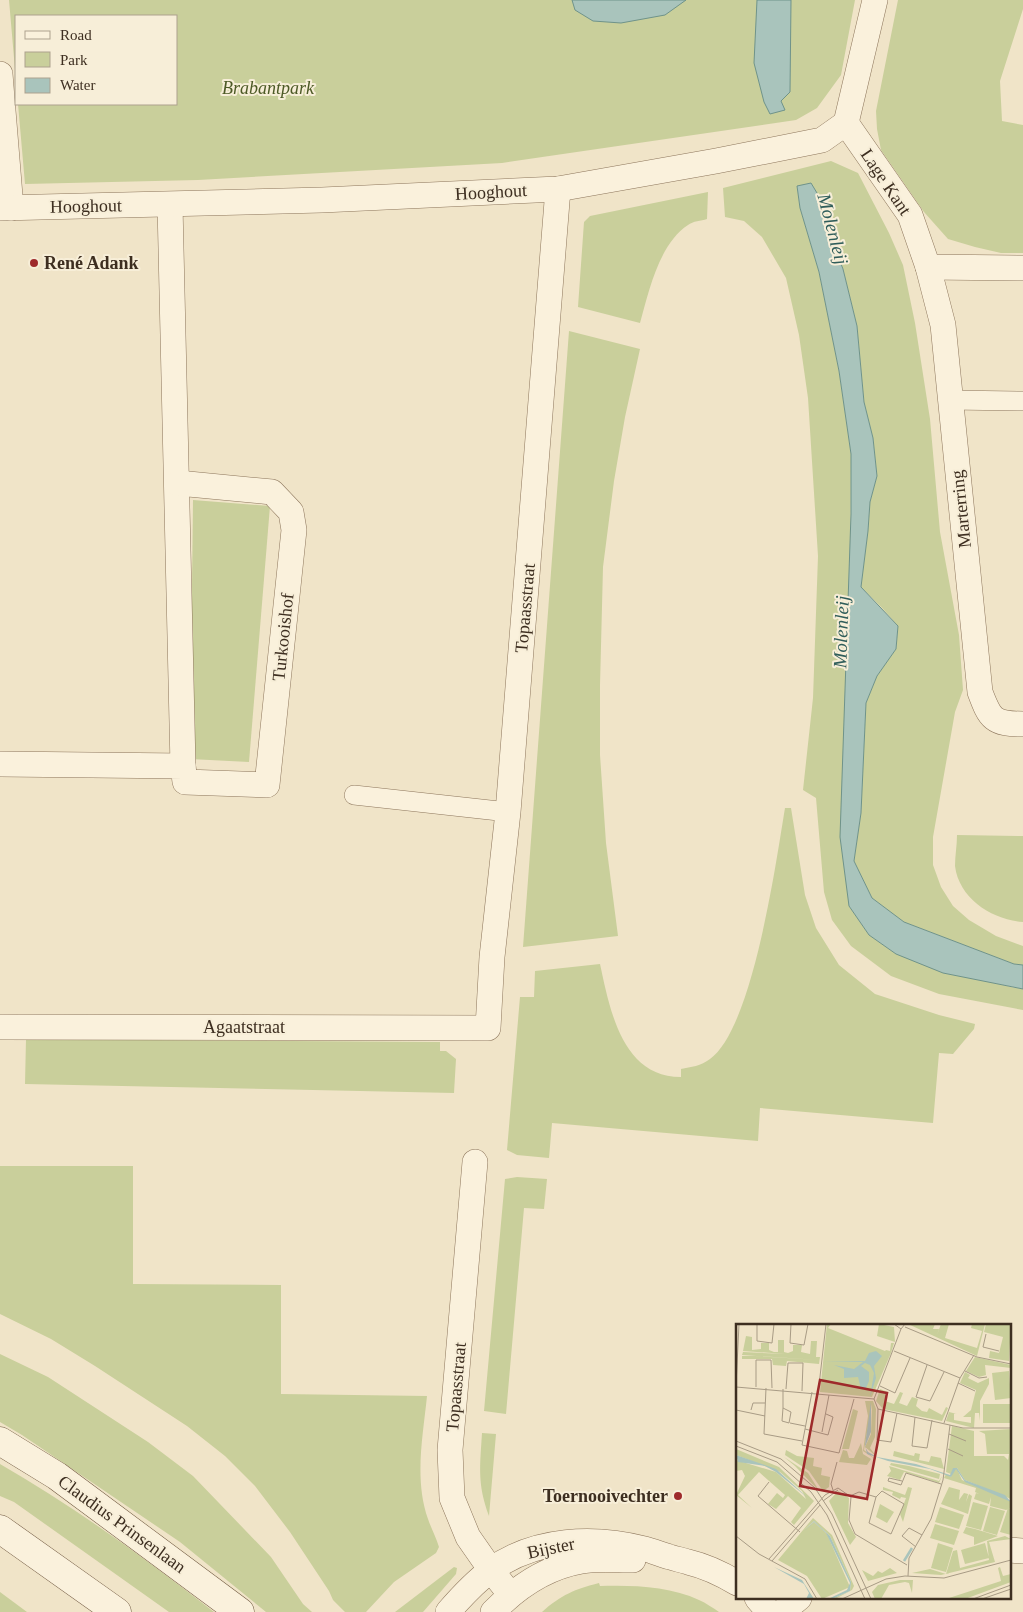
<svg xmlns="http://www.w3.org/2000/svg" width="1023" height="1612" viewBox="0 0 1023 1612" font-family="Georgia,serif">
	<style>
		.green { fill: #c9cf9b }
		.water { fill: #a9c4bc; stroke: #6f938a }
		.lines { fill: none; stroke-linecap: round; stroke-linejoin: round }
		.pedestrian-casing { stroke: #8d765c; stroke-width: 20 }
		.minor-casing { stroke: #8d765c; stroke-width: 26 }
		.secondary-casing { stroke: #6f573f; stroke-width: 29 }
		.pedestrian { stroke: #faf1dc; stroke-width: 19 }
		.minor { stroke: #faf1dc; stroke-width: 25 }
		.secondary { stroke: #faf1dc; stroke-width: 28 }
		.poi-dot { fill: #9e2a2b; stroke: #f7eed8; stroke-width: 2 }
		.labels { text-anchor: middle; dominant-baseline: central; stroke-width: 4; stroke-linejoin: round; paint-order: stroke }
		.park-label { font-size: 18px; font-style: italic; fill: #4d5a26; stroke: #f7eed8 }
		.street-label { font-size: 18px; fill: #3d2e20; stroke: #f7eed8 }
		.poi-label { font-size: 18px; font-weight: bold; fill: #3d2e20; stroke: #f7eed8; text-anchor: start }
		.water-label { font-size: 19px; font-style: italic; fill: #2f5d5a; stroke: #f7eed8 }
		.inset-river { fill: none; stroke: #a9c4bc; stroke-width: 2.5 }
		.inset-road { fill: none; stroke: #a89b85; stroke-width: 1 }
		.view { fill: #9e2a2b; fill-opacity: 0.15; stroke: #9e2a2b; stroke-width: 2.5 }
		.inset-edge { fill: none; stroke: #3d2e20; stroke-width: 2.5 }
	</style>
	<rect width="100%" height="100%" fill="#f0e4c8"/>
	<!-- green -->
	<g class="green">
		<polygon points="9,0 855,0 841,75 817,108 796,120 502,163 198,180 25,184 18,104 176,104 176,16 16,16 16,81"/>
		<polygon points="898,0 1023,0 1023,9 1000,81 1002,121 1023,125 1023,253 1001,253 975,247 948,239 924,212 881,150 877,129 876,111"/>
		<polygon points="831,161 858,173 889,233 903,265 915,323 930,419 940,532 959,635 963,690 955,712 933,837 933,865 941,887 953,906 969,920 996,936 1023,946 1023,965 1014,964 904,922 872,898 854,861 861,813 866,703 877,676 896,649 898,626 883,609 861,587 868,531 870,502 877,476 873,438 864,402 857,326 843,269 826,226 823,203 797,186 800,208 819,272 839,371 851,454 849,906 869,935 896,954 1011,987 1023,989 1023,1010 939,994 891,976 851,946 832,920 824,892 816,798 803,790 813,698 818,556 808,398 799,335 786,278 762,237 744,221 725,217 723,188"/>
		<path d="M 708,192 L 707,219 C 701,221 693,221 688,225 C 659,244 649,291 640,323 L 578,307 L 584,222 L 590,216 Z"/>
		<polygon points="569,331 640,349 625,417 614,481 603,567 600,685 600,755 606,843 618,936 523,947"/>
		<polygon points="193,500 270,506 249,762 190,759"/>
		<path d="M 785,808 L 791,808 L 805,895 L 816,928 L 839,965 L 875,994 L 939,1015 L 975,1024 L 974,1029 L 953,1054 L 939,1053 L 933,1123 L 760,1108 L 758,1141 L 552,1123 L 549,1158 L 517,1155 L 507,1150 L 520,997 L 534,997 L 535,971 L 600,964 C 610,1010 622,1077 681,1077 L 681,1069 C 691,1067 701,1066 710,1059 C 753,1028 776,862 785,808 Z"/>
		<path d="M 957,835 L 1023,836 L 1023,922 C 993,920 959,899 955,866 C 955,856 957,845 957,835 Z"/>
		<polygon points="26,1039 440,1042 440,1051 446,1051 456,1059 454,1093 25,1084"/>
		<path d="M 0,1166 L 133,1166 L 133,1284 L 281,1285 L 281,1394 L 427,1396 C 423,1436 414,1479 428,1519 C 431,1528 436,1537 439,1547 L 436,1553 L 394,1582 L 366,1612 L 345,1612 L 333,1600 L 329,1591 L 290,1532 L 255,1486 L 225,1456 L 187,1426 L 95,1366 L 51,1339 L 0,1314 Z"/>
		<polygon points="517,1177 547,1179 544,1209 524,1208 506,1414 484,1411 505,1179"/>
		<polygon points="0,1354 48,1377 148,1442 193,1476 271,1557 303,1604 312,1612 266,1612 180,1542 22,1435 0,1422"/>
		<path d="M 482,1433 L 496,1434 L 489,1516 C 477,1484 480,1466 482,1433 Z"/>
		<path d="M 0,1464 C 75,1507 146,1559 214,1612 L 169,1612 L 14,1502 L 0,1496 Z"/>
		<polygon points="454,1567 457,1568 456,1574 423,1612 395,1612"/>
		<path d="M 599,1583 L 600,1586 C 631,1585 670,1586 699,1600 C 706,1603 713,1608 719,1612 L 542,1612 C 561,1595 575,1589 599,1583 Z"/>
		<polygon points="0,1592 27,1612 0,1612"/>
	</g>
	<!-- water -->
	<g class="water">
		<polygon points="572,0 686,0 665,15 621,23 593,21 575,10"/>
		<polygon points="757,0 791,0 790,92 781,101 785,110 770,114 764,102 754,63"/>
		<polygon points="811,183 823,203 826,226 843,269 857,326 864,402 873,438 877,476 870,502 868,531 861,587 898,626 896,649 877,676 866,703 861,813 854,861 872,898 904,922 1014,964 1023,965 1023,989 943,973 896,954 869,935 849,906 840,837 851,514 851,454 839,371 819,272 800,208 797,186"/>
	</g>
	<g class="lines">
		<defs>
			<g id="pedestrian">
				<polyline points="950,400 1023,401"/>
				<polyline points="354,795 508,812"/>
			</g>
			<g id="minor">
				<polyline points="0,74 11,208"/>
				<polyline points="846,123 910,215 928,267 1023,268"/>
				<polyline points="170,205 183,766"/>
				<polyline points="0,208 322,200 558,189 716,161 822,140 846,123 875,0"/>
				<path d="M 928,267 L 943,325 L 980,692 C 990,719 993,724 1023,724"/>
				<polyline points="0,764 183,766 185,782 267,785 294,530 291,512 272,492 178,483"/>
				<polyline points="0,1027 488,1028 492,957 508,812 558,189"/>
				<polyline points="475,1162 450,1450 452,1498 468,1537 491,1570 510,1594"/>
				<polyline points="1009,1550 1023,1551"/>
				<polyline points="757,1598 769,1612"/>
				<path d="M 448,1612 C 461,1597 475,1582 491,1570 C 535,1538 594,1536 645,1549 C 653,1551 662,1555 670,1557 C 676,1559 682,1560 688,1562 C 705,1566 722,1574 737,1583"/>
				<path d="M 493,1612 C 518,1586 547,1567 582,1561 C 599,1558 616,1560 633,1560"/>
				<polyline points="782,1612 799,1598"/>
			</g>
			<g id="secondary">
				<polyline points="0,1441 57,1476 240,1612"/>
				<polyline points="0,1529 117,1612"/>
			</g>
		</defs>
		<!-- pedestrian casing -->
		<use href="#pedestrian" class="pedestrian-casing"/>
		<!-- minor casing -->
		<use href="#minor" class="minor-casing"/>
		<!-- secondary casing -->
		<use href="#secondary" class="secondary-casing"/>
		<!-- pedestrian -->
		<use href="#pedestrian" class="pedestrian"/>
		<!-- minor -->
		<use href="#minor" class="minor"/>
		<!-- secondary -->
		<use href="#secondary" class="secondary"/>
	</g>
	<!-- markers -->
	<g class="poi-dot">
		<circle cx="34" cy="263" r="5"/>
		<circle cx="678" cy="1496" r="5"/>
	</g>
	<g class="labels">
		<!-- park labels -->
		<g class="park-label">
			<text x="268" y="88">Brabantpark</text>
		</g>
		<!-- street labels -->
		<g class="street-label">
			<text transform="translate(886 182) rotate(56)">Lage Kant</text>
			<text transform="translate(491 192) rotate(-3)">Hooghout</text>
			<text transform="translate(86 206) rotate(-1)">Hooghout</text>
			<text transform="translate(961 509) rotate(-96)">Marterring</text>
			<text transform="translate(525 608) rotate(-85)">Topaasstraat</text>
			<text transform="translate(283 637) rotate(-84)">Turkooishof</text>
			<text x="244" y="1027">Agaatstraat</text>
			<text transform="translate(456 1387) rotate(-85)">Topaasstraat</text>
			<text transform="translate(122 1524) rotate(36)">Claudius Prinsenlaan</text>
			<text transform="translate(551 1548) rotate(-12)">Bijster</text>
		</g>
		<!-- poi labels -->
		<g class="poi-label">
			<text x="44" y="263">René Adank</text>
			<text x="668" y="1496" text-anchor="end">Toernooivechter</text>
		</g>
		<!-- water labels -->
		<g class="water-label">
			<text transform="translate(833 229) rotate(75)">Molenleij</text>
			<text transform="translate(841 632) rotate(-88)">Molenleij</text>
		</g>
	</g>
	<!-- overview -->
	<g transform="translate(736 1324)">
		<rect width="275" height="275" fill="#f0e4c8"/>
		<path d="M 91,0 L 95,0 L 92,4 L 149,27 L 150,26 L 154,27 L 155,19 L 158,19 L 155,29 L 150,27 L 155,29 L 136,73 L 84,68 ZM 143,0 L 158,3 L 159,18 L 141,12 ZM 172,0 L 199,0 L 197,5 L 203,5 L 201,11 L 205,0 L 213,0 L 209,14 L 241,24 L 246,7 L 235,4 L 236,0 L 249,0 L 241,32 ZM 250,0 L 275,0 L 273,37 L 253,34 L 254,27 L 263,29 L 267,13 L 248,8 ZM 10,12 L 16,13 L 16,26 L 25,25 L 25,19 L 33,19 L 33,26 L 38,28 L 42,28 L 42,16 L 48,16 L 48,28 L 52,29 L 57,27 L 57,21 L 66,21 L 65,28 L 74,30 L 75,17 L 81,17 L 80,33 L 84,33 L 83,40 L 51,37 L 50,42 L 37,41 L 36,35 L 6,35 L 6,32 L 19,32 L 83,36 L 6,31 L 7,28 L 49,30 L 7,27 ZM 239,33 L 275,41 L 275,44 L 249,41 L 250,51 L 243,53 L 230,47 ZM 273,47 L 275,74 L 259,76 L 256,49 ZM 229,48 L 234,51 L 232,54 L 242,59 L 253,54 L 253,60 L 244,77 L 244,97 L 243,89 L 239,89 L 238,104 L 210,97 L 213,88 L 221,90 L 218,89 L 218,96 L 235,99 L 235,93 L 227,93 L 235,86 L 240,66 L 224,59 ZM 144,65 L 152,68 L 149,77 L 158,80 L 164,68 L 167,69 L 163,79 L 171,82 L 176,73 L 182,75 L 180,82 L 186,87 L 191,88 L 193,84 L 206,91 L 210,83 L 212,84 L 206,97 L 147,85 L 140,77 ZM 129,77 L 137,77 L 140,85 L 139,113 L 134,124 L 140,132 L 129,123 L 135,110 L 136,80 L 128,126 L 139,135 L 127,127 L 132,92 ZM 247,80 L 275,80 L 275,99 L 247,99 ZM 117,85 L 122,87 L 113,125 L 106,125 ZM 216,102 L 238,107 L 238,132 L 268,132 L 272,136 L 273,130 L 251,130 L 249,110 L 243,107 L 275,105 L 275,175 L 229,156 L 221,144 L 215,150 L 210,148 ZM 125,119 L 127,130 L 135,135 L 131,141 L 103,138 L 107,126 L 111,127 L 113,134 L 118,134 ZM 0,125 L 43,143 L 78,177 L 58,201 L 55,198 L 65,184 L 52,172 L 40,185 L 32,180 L 41,169 L 47,174 L 49,171 L 23,148 L 2,171 L 16,184 L 0,171 L 9,152 L 6,146 L 0,147 L 0,136 L 40,148 L 70,175 L 66,167 L 44,148 L 0,131 ZM 50,126 L 61,132 L 78,134 L 77,142 L 86,144 L 85,151 L 94,153 L 93,163 L 87,167 L 73,147 L 49,131 ZM 158,127 L 178,132 L 179,129 L 184,130 L 183,136 L 193,138 L 195,132 L 205,134 L 208,145 L 157,132 ZM 48,133 L 72,149 L 84,168 L 59,142 ZM 155,139 L 173,142 L 204,150 L 203,155 L 154,141 ZM 153,142 L 203,157 L 206,152 L 203,159 L 168,148 L 164,156 L 151,152 L 155,147 ZM 221,145 L 226,156 L 275,177 L 275,184 L 270,186 L 254,182 L 255,173 L 253,180 L 238,175 L 240,169 L 243,170 L 239,168 L 240,164 L 208,154 L 210,150 L 215,153 L 217,146 ZM 147,163 L 169,171 L 172,163 L 176,164 L 167,198 L 164,190 L 170,174 L 165,173 L 164,175 L 156,171 L 157,168 L 147,166 ZM 213,163 L 224,166 L 223,176 L 228,169 L 232,170 L 230,178 L 233,170 L 236,172 L 232,190 L 205,180 ZM 102,167 L 113,174 L 112,199 L 120,213 L 114,221 L 93,177 ZM 237,178 L 252,182 L 245,206 L 230,202 ZM 144,180 L 158,188 L 151,199 L 140,193 ZM 204,183 L 228,191 L 223,205 L 199,198 ZM 254,183 L 269,187 L 261,211 L 247,207 ZM 272,184 L 275,185 L 275,211 L 264,208 ZM 77,194 L 96,211 L 118,262 L 116,266 L 99,275 L 96,275 L 114,267 L 115,258 L 94,212 L 78,197 L 68,206 L 78,198 L 91,210 L 114,263 L 86,275 L 71,252 L 42,236 ZM 199,200 L 223,207 L 218,221 L 194,214 ZM 230,203 L 239,205 L 262,212 L 238,221 L 238,213 L 227,209 ZM 269,212 L 275,215 L 253,218 L 259,238 L 205,251 L 176,249 L 194,245 L 210,250 L 217,227 L 221,226 L 224,244 L 253,236 L 251,217 ZM 202,219 L 217,224 L 210,248 L 195,244 ZM 249,219 L 253,234 L 229,240 L 225,226 ZM 264,243 L 267,252 L 275,250 L 275,258 L 229,275 L 210,275 L 265,257 L 262,244 ZM 154,244 L 161,249 L 132,257 L 126,246 L 137,252 L 142,247 L 146,249 ZM 164,256 L 177,256 L 176,269 L 173,259 L 169,258 L 153,261 L 145,275 L 139,275 L 136,268 L 142,261 Z" fill="#c9cf9b"/>
		<path d="M 140,27 L 146,32 L 138,42 L 140,54 L 134,73 L 138,49 L 134,41 L 129,39 L 125,42 L 133,48 L 133,57 L 130,64 L 125,65 L 122,53 L 108,54 L 108,45 L 98,41 L 118,45 L 127,38 L 88,37 L 129,37 L 133,29 ZM 135,78 L 135,108 L 129,123 L 132,128 L 141,133 L 180,140 L 214,151 L 217,144 L 221,144 L 229,156 L 269,171 L 275,178 L 229,158 L 220,145 L 215,153 L 194,145 L 152,137 L 131,130 L 129,121 ZM 0,131 L 40,145 L 72,174 L 40,148 L 29,142 L 2,138 ZM 78,197 L 94,212 L 115,258 L 114,267 L 96,275 L 92,275 L 111,266 L 114,259 L 90,209 L 78,198 L 68,207 ZM 38,243 L 66,256 L 78,275 L 70,275 L 73,269 L 68,260 Z" fill="#a9c4bc"/>
		<path class="inset-river" d="M 168,237 L 176,224"/>
		<path class="inset-road" d="M 21,0 L 21,17 L 36,19 L 38,0M 55,0 L 54,19 L 68,21 L 72,0M 158,0 L 165,5 L 169,0M 169,3 L 241,33 L 275,40M 250,10 L 247,23 L 263,27M 158,27 L 224,54M 191,41 L 180,73 L 194,77 L 208,48M 229,47 L 243,54 L 251,53M 222,59 L 239,67M 0,62 L 3,0M 144,62 L 159,69 L 174,34M 0,63 L 138,75M 20,63 L 20,36 L 35,36 L 36,64M 30,64 L 28,110 L 66,117M 50,65 L 52,39 L 67,39 L 66,67M 76,68 L 66,121 L 103,129 L 118,75M 82,70 L 90,0M 138,75 L 142,85 L 227,104 L 275,104M 138,75 L 165,5M 47,84 L 46,97 L 53,99 L 55,88 L 47,84 L 47,65M 142,85 L 141,116 L 155,118 L 161,89M 0,86 L 29,92M 15,86 L 17,79 L 29,79M 179,93 L 176,122 L 191,124 L 196,96M 54,99 L 69,102M 208,99 L 224,54 L 238,31M 69,105 L 92,111 L 97,93 L 90,90M 86,108 L 93,71M 213,110 L 230,117M 0,117 L 45,135 L 79,164 L 96,190 L 135,275M 0,122 L 41,138 L 75,168 L 91,191 L 129,275M 212,125 L 227,132M 166,157 L 153,154 L 152,157 L 165,161 L 170,149 L 205,160M 33,158 L 22,172 L 64,208M 97,166 L 95,160 L 101,138M 114,172 L 123,168 L 140,173 L 146,167 L 168,180 L 155,210 L 133,199 L 140,173M 87,177 L 102,166M 0,212 L 23,230 L 69,255 L 81,275M 180,223 L 166,212 L 173,204 L 186,211M 33,235 L 89,171 L 102,164 L 115,173 L 113,196 L 119,210 L 171,241M 36,237 L 84,181M 172,252 L 173,234 L 195,195 L 207,156 L 214,101M 106,275 L 150,255 L 169,252 L 208,254 L 275,236M 237,275 L 275,261M 246,275 L 275,265"/>
		<path class="view" d="M 84,56 L 151,69 L 131,175 L 64,162 Z"/>
		<rect width="275" height="275" class="inset-edge"/>
	</g>
	<!-- legend -->
	<rect x="15" y="15" width="162" height="90" fill="#f7eed8" stroke="#ada18e"/>
	<rect x="25" y="31" width="25" height="8" fill="#faf1dc" stroke="#ada18e"/>
	<text x="60" y="40" font-size="15" fill="#3d2e20">Road</text>
	<rect x="25" y="52" width="25" height="15" fill="#c9cf9b" stroke="#ada18e"/>
	<text x="60" y="65" font-size="15" fill="#3d2e20">Park</text>
	<rect x="25" y="78" width="25" height="15" fill="#a9c4bc" stroke="#ada18e"/>
	<text x="60" y="90" font-size="15" fill="#3d2e20">Water</text>
</svg>
